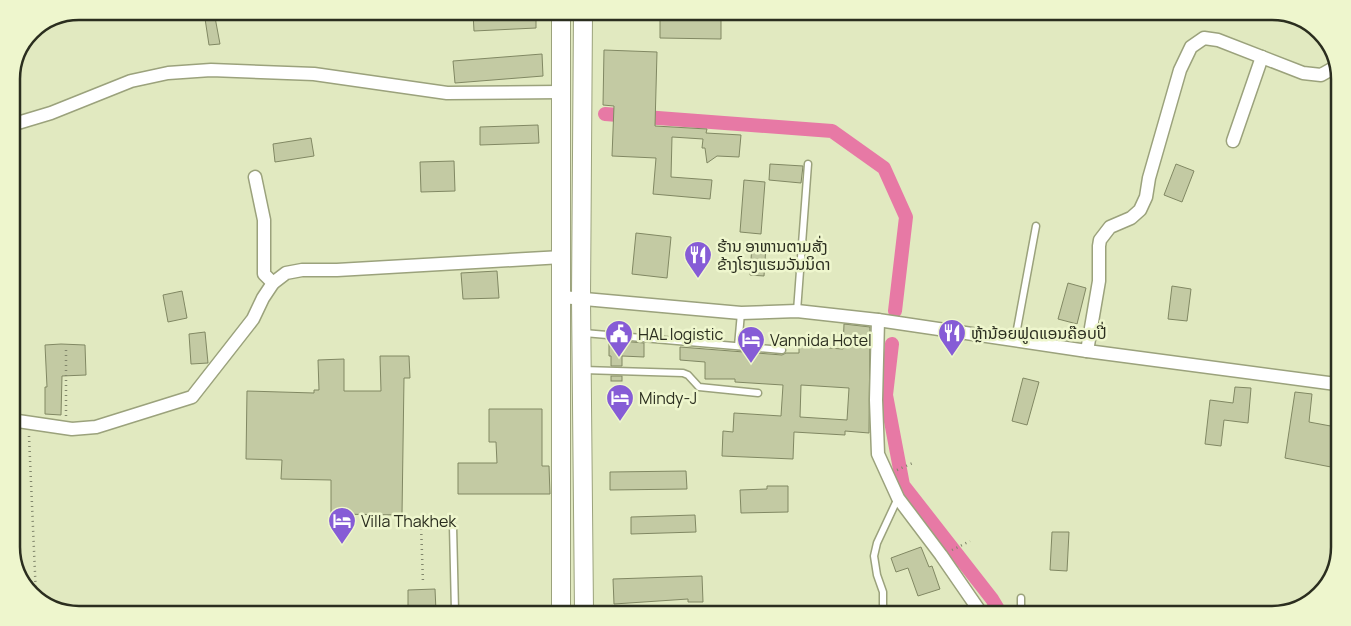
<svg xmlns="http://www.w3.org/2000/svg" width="1351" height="626" viewBox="0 0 1351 626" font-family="Manrope,'Noto Sans Lao',sans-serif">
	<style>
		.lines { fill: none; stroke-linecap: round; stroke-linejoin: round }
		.canal { stroke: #e779a5; stroke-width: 14 }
		.building { fill: #c3caa3; stroke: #818863; fill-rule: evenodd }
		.service-casing { stroke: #9ba27c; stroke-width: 9 }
		.minor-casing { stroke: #9ba27c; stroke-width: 15 }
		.secondary-casing { stroke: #9ba27c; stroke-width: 20 }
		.path { stroke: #81866b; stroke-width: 2.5; stroke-dasharray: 1 4; stroke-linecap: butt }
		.service { stroke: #fff; stroke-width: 6 }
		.minor { stroke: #fff; stroke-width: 12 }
		.secondary { stroke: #fff; stroke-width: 18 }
		.labels { text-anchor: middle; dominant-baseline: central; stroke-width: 5; stroke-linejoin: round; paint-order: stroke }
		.poi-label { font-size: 16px; fill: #2b2e1f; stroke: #eef6cd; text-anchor: start }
		.rim { fill: none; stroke: #2b2e1f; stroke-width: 2.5 }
	</style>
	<rect width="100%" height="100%" fill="#e1e9c0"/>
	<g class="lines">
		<!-- canal -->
		<g class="canal">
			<polyline points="605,114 832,131 884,168 906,217 895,311"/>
			<polyline points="892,344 886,395 903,485 992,599 1001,614"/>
		</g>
	</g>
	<!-- building -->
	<g class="building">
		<polygon points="204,12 214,12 220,44 209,45"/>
		<polygon points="473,13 536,13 536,28 474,31"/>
		<polygon points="660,14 721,14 721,39 660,38"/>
		<polygon points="604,50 657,52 655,126 707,129 706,133 741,135 739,157 717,156 707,163 705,148 702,148 703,139 672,137 671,177 712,180 710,199 653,194 656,158 612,156 614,106 603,105"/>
		<polygon points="542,54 543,76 455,83 453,61"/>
		<polygon points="538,125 539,143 480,145 480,127"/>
		<polygon points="311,138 314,156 275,162 273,144"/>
		<polygon points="454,161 455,191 421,192 420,162"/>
		<polygon points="770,164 803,166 801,183 769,180"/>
		<polygon points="1176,164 1194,171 1182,202 1164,195"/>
		<polygon points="744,180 765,182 761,234 740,232"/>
		<polygon points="636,233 671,237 667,278 632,274"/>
		<polygon points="752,245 766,246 764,276 750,275"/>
		<polygon points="497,271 499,298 463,299 461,273"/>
		<polygon points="1068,283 1086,288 1077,324 1058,319"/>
		<polygon points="1172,286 1191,289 1187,321 1168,319"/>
		<polygon points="182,291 187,318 168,322 163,295"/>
		<path d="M 844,324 L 870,327 L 869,433 L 845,431 L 845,435 L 794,432 L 793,459 L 722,456 L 723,431 L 733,432 L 734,413 L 781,416 L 783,385 L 735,382 L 735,379 L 705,379 L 705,362 L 680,360 L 680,347 L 782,355 L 786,353 L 799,353 L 799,346 L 843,349 ZM 801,385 L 849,388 L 847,420 L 800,417 Z"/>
		<polygon points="205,332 208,363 191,364 189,334"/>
		<polygon points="609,340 644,343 644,357 622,356 622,366 611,366 611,356 609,356"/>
		<polygon points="61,344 85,345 86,375 62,376 61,415 45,414 45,387 47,387 45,345"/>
		<polygon points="380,356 409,356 410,378 404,378 402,515 331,514 331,480 281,479 282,460 246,459 247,391 314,393 314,390 319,390 318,360 344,359 344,391 381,391"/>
		<rect x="611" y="376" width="11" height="5"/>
		<polygon points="1023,378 1039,382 1027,425 1012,421"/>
		<polygon points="1235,387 1251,388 1248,423 1224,420 1221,446 1205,444 1210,400 1233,403"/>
		<polygon points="1295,392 1312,394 1309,422 1336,427 1336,468 1285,458"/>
		<polygon points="489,409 542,409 542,466 549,466 550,494 458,494 458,463 497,463 496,442 489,442"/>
		<polygon points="686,471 687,489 610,490 610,472"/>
		<polygon points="767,486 788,486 788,512 741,513 740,490 767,489"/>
		<polygon points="695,515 696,532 631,534 631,517"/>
		<polygon points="1052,532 1069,532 1067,571 1050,570"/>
		<polygon points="921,547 929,567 932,566 940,589 918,596 908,568 896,572 891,558"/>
		<polygon points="702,576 703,602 688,602 688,599 614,604 613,579"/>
		<polygon points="435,589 436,611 408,611 408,590"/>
	</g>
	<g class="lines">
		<defs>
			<g id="service">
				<polyline points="797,311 808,164"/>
				<polyline points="584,333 782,350"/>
				<polyline points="1015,340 1036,226"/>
				<polyline points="738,346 741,313"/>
				<polyline points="583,370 683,373 688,375 699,387 758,393"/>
				<polyline points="453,526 455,611"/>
				<polyline points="1021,598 1021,614"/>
				<polyline points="883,613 883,592 877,575 874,556 877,543 898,498"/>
			</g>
			<g id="minor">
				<polyline points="11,125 51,113 131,81 168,73 211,70 314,74 447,93 561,92"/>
				<polyline points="1233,141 1262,57"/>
				<polyline points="255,177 264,220 264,274 273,283"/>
				<polyline points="562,297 741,313 797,311 878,320 1087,351 1336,384"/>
				<polyline points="878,320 876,400 878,454 898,498 941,555 981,613"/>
				<polyline points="1087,351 1099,281 1099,246 1100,240 1110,227 1131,218 1140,210 1146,197 1149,178 1180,70 1191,47 1204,38 1218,40 1303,73 1321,75 1337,66"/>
				<polyline points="11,420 72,429 96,427 192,397 253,319 263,298 273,283 286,273 302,270 337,270 562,257"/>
			</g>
			<g id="secondary">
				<polyline points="583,13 581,298 584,612"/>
				<polyline points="561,612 561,13"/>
			</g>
		</defs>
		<!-- service casing -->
		<use href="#service" class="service-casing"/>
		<!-- minor casing -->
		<use href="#minor" class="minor-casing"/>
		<!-- secondary casing -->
		<use href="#secondary" class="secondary-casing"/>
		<!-- path -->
		<g class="path">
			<polyline points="66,416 66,349"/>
			<polyline points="29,436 36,596"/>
			<polyline points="897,470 915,462"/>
			<polyline points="421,524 423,583"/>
			<polyline points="952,550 970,541"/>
		</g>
		<!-- service -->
		<use href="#service" class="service"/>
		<!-- minor -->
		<use href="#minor" class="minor"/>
		<!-- secondary -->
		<use href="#secondary" class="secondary"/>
	</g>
	<!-- icons -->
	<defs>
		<symbol id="restaurant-pin" viewBox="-11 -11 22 30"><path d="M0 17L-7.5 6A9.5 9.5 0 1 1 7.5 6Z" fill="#865cd6" stroke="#eef6cd"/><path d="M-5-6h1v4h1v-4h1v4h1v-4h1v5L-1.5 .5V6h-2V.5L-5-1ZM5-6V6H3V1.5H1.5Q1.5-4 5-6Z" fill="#fff"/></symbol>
		<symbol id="civic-pin" viewBox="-11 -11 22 30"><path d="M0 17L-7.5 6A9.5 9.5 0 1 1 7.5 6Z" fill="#865cd6" stroke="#eef6cd"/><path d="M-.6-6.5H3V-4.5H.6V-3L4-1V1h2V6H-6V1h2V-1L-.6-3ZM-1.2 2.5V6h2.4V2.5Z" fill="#fff"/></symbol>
		<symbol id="hotel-pin" viewBox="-11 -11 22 30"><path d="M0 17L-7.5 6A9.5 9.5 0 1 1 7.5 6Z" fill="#865cd6" stroke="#eef6cd"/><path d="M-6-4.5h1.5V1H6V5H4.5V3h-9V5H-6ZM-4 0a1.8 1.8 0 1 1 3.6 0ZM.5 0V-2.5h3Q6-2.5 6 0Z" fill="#fff"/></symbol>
	</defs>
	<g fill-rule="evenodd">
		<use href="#restaurant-pin" x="682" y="239" width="32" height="43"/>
		<use href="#restaurant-pin" x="936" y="317" width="32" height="43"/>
		<use href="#civic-pin" x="603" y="318" width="32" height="43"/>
		<use href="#hotel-pin" x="735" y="324" width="32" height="43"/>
		<use href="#hotel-pin" x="604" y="382" width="32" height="43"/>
		<use href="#hotel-pin" x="326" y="505" width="32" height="43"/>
	</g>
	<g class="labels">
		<!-- poi labels -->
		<g class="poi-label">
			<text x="717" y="246">ຮ້ານ ອາຫານຕາມສັ່ງ<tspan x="717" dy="18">ຂ້າງໂຮງແຮມວັນນິດາ</tspan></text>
			<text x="971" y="333">ຫຼ້ານ້ອຍຟູດແອນຄ໊ອບປີ່</text>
			<text x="638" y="334">HAL logistic</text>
			<text x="770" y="340">Vannida Hotel</text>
			<text x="639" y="398">Mindy-J</text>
			<text x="361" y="521">Villa Thakhek</text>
		</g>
	</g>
	<!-- crop -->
	<path d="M0 0H1351V626H0ZM79 20H1272A59 59 0 0 1 1331 79V547A59 59 0 0 1 1272 606H79A59 59 0 0 1 20 547V79A59 59 0 0 1 79 20Z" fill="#eef6cd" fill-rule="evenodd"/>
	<path class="rim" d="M79 20H1272A59 59 0 0 1 1331 79V547A59 59 0 0 1 1272 606H79A59 59 0 0 1 20 547V79A59 59 0 0 1 79 20Z"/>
</svg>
